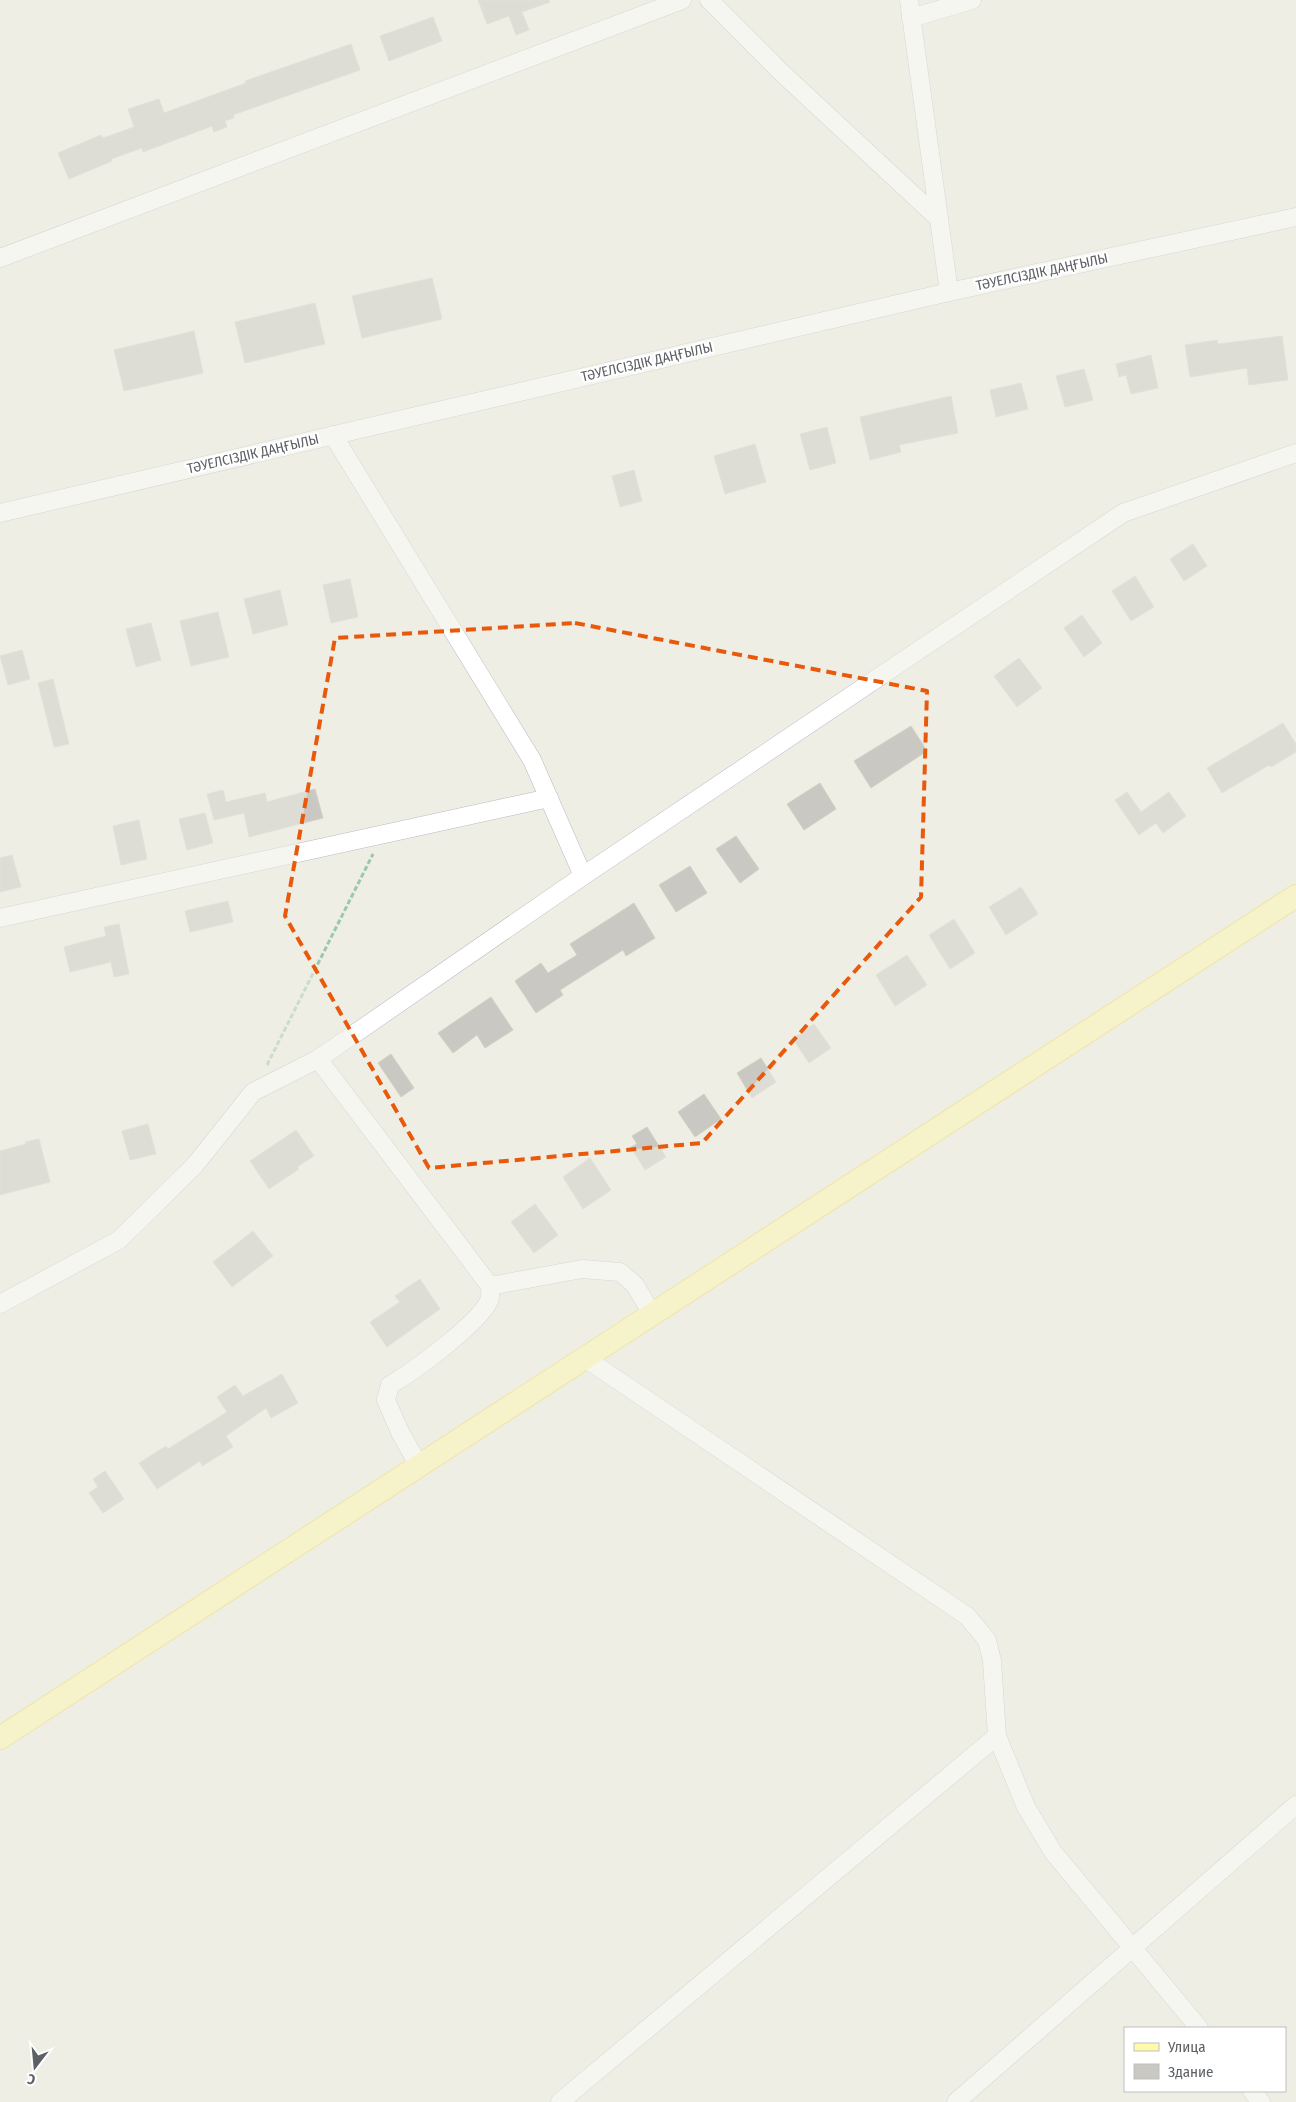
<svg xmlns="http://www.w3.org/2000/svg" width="1296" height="2102" viewBox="0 0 1296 2102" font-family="'Fira Sans Condensed',sans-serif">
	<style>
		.building { fill: #cac8c2; stroke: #d4d0c3 }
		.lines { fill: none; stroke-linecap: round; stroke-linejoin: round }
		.minor-casing { stroke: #b7babf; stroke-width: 19 }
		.major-casing { stroke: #f1d65c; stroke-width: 24 }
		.path { stroke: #9bc7ac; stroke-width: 3; stroke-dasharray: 5 2.5; stroke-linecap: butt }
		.minor { stroke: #fff; stroke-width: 18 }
		.major { stroke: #fff9ab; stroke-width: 22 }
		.marked { fill: none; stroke: #e8590c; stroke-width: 4; stroke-dasharray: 10 6; stroke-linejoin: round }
		.labels { text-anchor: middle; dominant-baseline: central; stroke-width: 4.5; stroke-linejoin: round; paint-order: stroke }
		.street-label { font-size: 14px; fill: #5d6065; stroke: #fff }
	</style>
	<rect width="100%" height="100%" fill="#efeee5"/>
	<!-- building -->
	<g class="building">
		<polygon points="478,0 549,0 550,2 522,12 529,30 516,35 509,16 487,24"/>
		<polygon points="433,17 442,41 389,61 380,36"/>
		<polygon points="351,44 360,70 233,115 234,118 225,121 227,127 214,132 212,126 143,152 142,148 111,159 112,161 69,179 58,153 101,135 103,138 134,127 128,109 159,99 164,113 246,83 245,81"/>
		<polygon points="432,278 442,319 362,338 352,296"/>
		<polygon points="315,303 325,344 245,363 235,322"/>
		<polygon points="194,331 203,373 124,391 114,350"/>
		<polygon points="1282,336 1288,380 1249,385 1247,368 1190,377 1185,345 1217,340 1218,344"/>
		<polygon points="1151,355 1158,388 1131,394 1126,375 1119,377 1116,364"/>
		<polygon points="1084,369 1093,400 1065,407 1056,376"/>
		<polygon points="1021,383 1028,409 996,417 990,390"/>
		<polygon points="951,396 958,433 899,445 901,452 870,460 860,417"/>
		<polygon points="827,427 836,463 810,470 800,434"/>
		<polygon points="755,444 766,482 725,494 714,456"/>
		<polygon points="634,470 642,501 620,507 612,476"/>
		<polygon points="1193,544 1207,566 1184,581 1170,559"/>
		<polygon points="1135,576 1154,607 1131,621 1112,591"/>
		<polygon points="350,579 358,617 331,623 323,585"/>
		<polygon points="280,590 288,625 253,634 244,599"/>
		<polygon points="218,612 229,657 191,666 180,621"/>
		<polygon points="1082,615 1102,643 1084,657 1064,628"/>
		<polygon points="151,623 161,660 136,667 126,629"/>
		<polygon points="22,650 30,679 8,685 0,656"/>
		<polygon points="1019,658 1042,688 1017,707 994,676"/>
		<polygon points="53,679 69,744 54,747 38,683"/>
		<polygon points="1283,723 1296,744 1296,752 1271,767 1269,765 1222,793 1207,768"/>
		<polygon points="911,726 927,751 871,788 854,761"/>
		<polygon points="820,783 836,809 804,830 787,804"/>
		<polygon points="315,789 323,818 249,837 244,813 214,820 207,794 223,790 226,802 265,793 267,802"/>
		<polygon points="1127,792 1141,812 1169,792 1186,816 1163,833 1156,823 1139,835 1115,800"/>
		<polygon points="205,813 213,843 187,850 179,819"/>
		<polygon points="139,820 147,859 121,865 113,826"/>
		<polygon points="736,836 759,869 740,883 716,849"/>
		<polygon points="12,855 21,887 0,892 0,858"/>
		<polygon points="690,866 707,893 676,912 659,885"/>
		<polygon points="1021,887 1038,914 1006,935 989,907"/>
		<polygon points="228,901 233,922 190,932 185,911"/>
		<polygon points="634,903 655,938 626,956 623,950 560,990 563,995 536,1013 515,981 541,963 548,973 577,955 570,944"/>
		<polygon points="954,919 975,953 950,969 929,935"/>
		<polygon points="119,924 129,974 114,977 111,962 70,972 64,947 106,936 104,927"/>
		<polygon points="907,955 927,985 895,1006 876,975"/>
		<polygon points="491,997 513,1030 485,1048 477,1035 453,1053 438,1033"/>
		<polygon points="814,1024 831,1048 809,1063 793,1039"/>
		<polygon points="391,1054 414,1088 401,1097 378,1063"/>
		<polygon points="761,1058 776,1082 752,1098 737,1073"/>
		<polygon points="704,1094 721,1119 695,1137 678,1112"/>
		<polygon points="148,1124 156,1154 130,1160 122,1131"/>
		<polygon points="647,1127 666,1157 645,1170 631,1147 637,1144 632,1136"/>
		<polygon points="296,1130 314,1156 297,1167 299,1169 269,1189 250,1161"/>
		<polygon points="39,1139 50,1182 0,1195 0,1151 26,1144 25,1142"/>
		<polygon points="590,1158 611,1190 583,1209 563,1177"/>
		<polygon points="535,1204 558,1235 534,1253 511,1222"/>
		<polygon points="253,1231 273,1256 232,1287 213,1262"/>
		<polygon points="420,1279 440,1309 387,1347 370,1322 400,1302 395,1296"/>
		<polygon points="282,1374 298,1403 271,1418 266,1408 226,1436 233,1447 202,1466 200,1461 157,1489 139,1463 166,1446 168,1449 227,1412 217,1397 235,1385 243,1396"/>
		<polygon points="105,1471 124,1499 103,1513 89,1493 98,1487 93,1479"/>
	</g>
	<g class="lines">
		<defs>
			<g id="minor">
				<polyline points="709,0 782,73 939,219 949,292"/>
				<polyline points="909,0 939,219"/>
				<polyline points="911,18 972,0"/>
				<polyline points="0,258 682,0"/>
				<polyline points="333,435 532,760 583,876"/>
				<polyline points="0,513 949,292 1296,217"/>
				<polyline points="0,918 549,798"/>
				<path d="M 318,1059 L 490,1286 C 490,1290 491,1297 489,1301 C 478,1324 414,1371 390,1385 L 386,1400 L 400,1432 L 419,1466"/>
				<polyline points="490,1286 582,1269 620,1272 635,1285 652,1314"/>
				<polyline points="0,1304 119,1240 195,1165 253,1092 318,1059 583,876 1123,513 1296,453"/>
				<polyline points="585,1358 967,1616 987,1640 992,1661 997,1736 1026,1807 1053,1852 1199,2028"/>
				<polyline points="1252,2091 1261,2102"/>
				<polyline points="560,2102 997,1736"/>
				<polyline points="956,2102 1296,1805"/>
			</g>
			<polyline id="major" points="0,1738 1296,896"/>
		</defs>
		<!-- minor casing -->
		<use href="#minor" class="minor-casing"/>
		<!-- major casing -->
		<use href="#major" class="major-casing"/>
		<!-- path -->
		<polyline class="path" points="267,1065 373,854"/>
		<!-- minor -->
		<use href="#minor" class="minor"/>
		<!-- major -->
		<use href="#major" class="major"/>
	</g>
	<!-- marked area -->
	<path d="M0 0H1296V2102H0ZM 575,623 L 927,691 L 921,897 L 702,1143 L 429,1168 L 285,916 L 335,638 Z" fill="#efeee5" fill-opacity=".55" fill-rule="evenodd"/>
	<path class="marked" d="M 575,623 L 927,691 L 921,897 L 702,1143 L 429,1168 L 285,916 L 335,638 Z"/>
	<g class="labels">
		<!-- street labels -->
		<g class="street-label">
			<text transform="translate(1042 272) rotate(-12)">ТӘУЕЛСІЗДІК ДАҢҒЫЛЫ</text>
			<text transform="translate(647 362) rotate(-13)">ТӘУЕЛСІЗДІК ДАҢҒЫЛЫ</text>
			<text transform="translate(253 454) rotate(-13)">ТӘУЕЛСІЗДІК ДАҢҒЫЛЫ</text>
		</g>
	</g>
	<!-- legend -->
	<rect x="1124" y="2027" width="162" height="65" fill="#ffffff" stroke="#bebfc1"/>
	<rect x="1134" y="2043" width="25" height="8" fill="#fff9ab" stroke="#bebfc1"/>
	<text x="1168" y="2052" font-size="15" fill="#5d6065">Улица</text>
	<rect x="1134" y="2064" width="25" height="15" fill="#cac8c2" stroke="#bebfc1"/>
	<text x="1168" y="2077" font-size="15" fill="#5d6065">Здание</text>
	<!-- north arrow -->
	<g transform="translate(35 2067) rotate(196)" stroke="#ffffff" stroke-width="4" paint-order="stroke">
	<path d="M0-4L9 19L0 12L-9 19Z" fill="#5d6065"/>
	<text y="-8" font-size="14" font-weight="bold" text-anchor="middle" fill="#5d6065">С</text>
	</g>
</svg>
